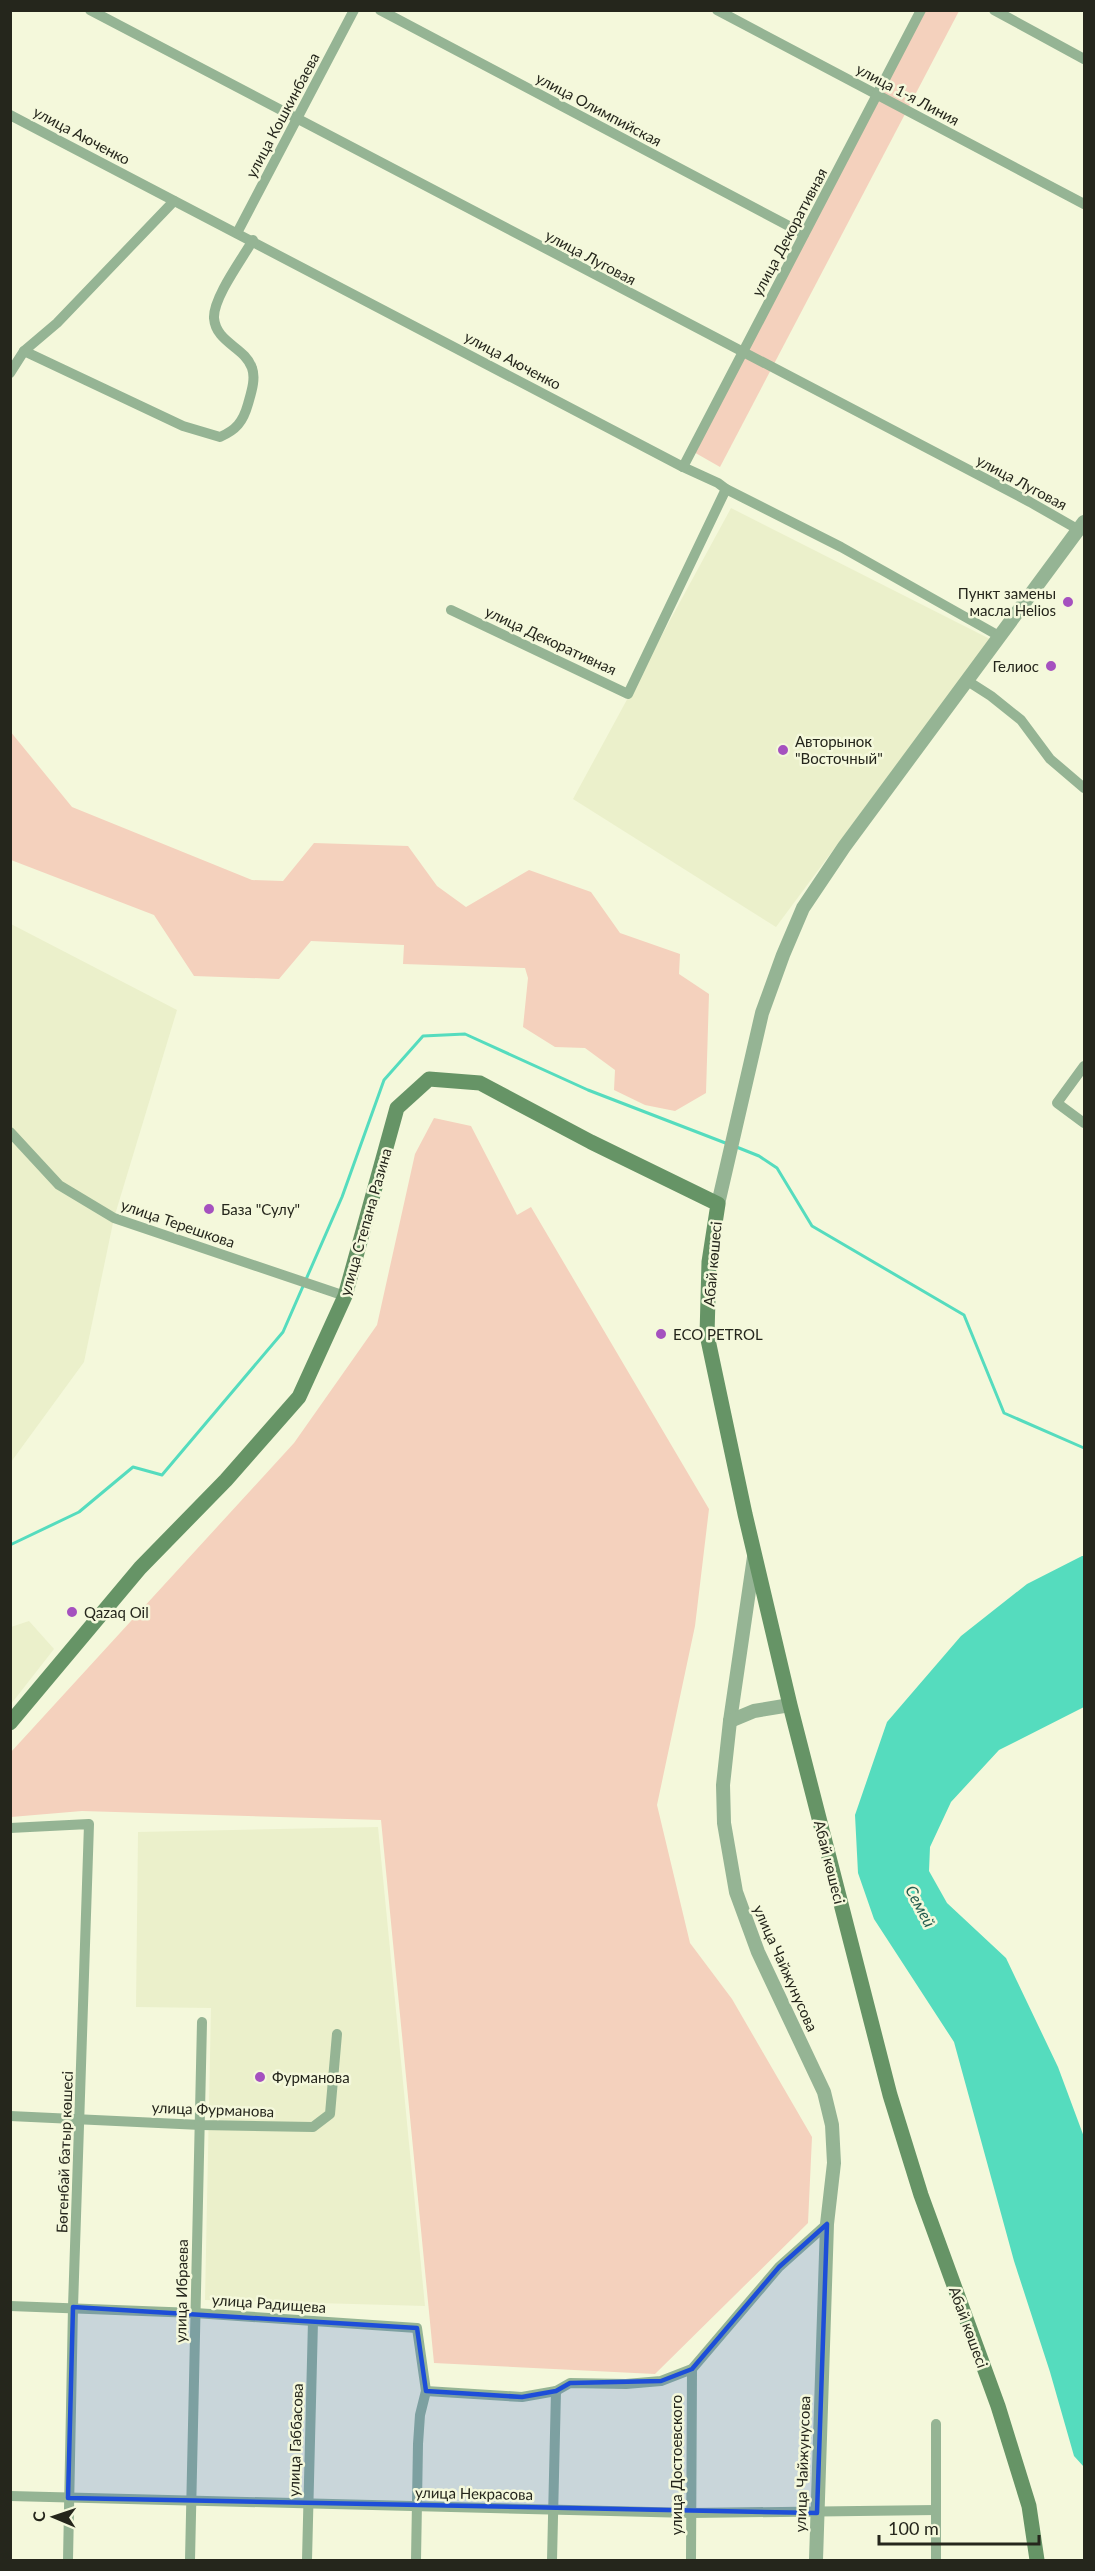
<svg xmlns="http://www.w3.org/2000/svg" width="1095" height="2571" viewBox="0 0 1095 2571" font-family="Lato,sans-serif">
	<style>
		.built { fill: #ebf0cb }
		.green { fill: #f4d1bd }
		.water { fill: #55dcbe }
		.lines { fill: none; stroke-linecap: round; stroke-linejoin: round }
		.stream { stroke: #55dcbe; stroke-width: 3 }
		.minor { stroke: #95b494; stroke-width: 10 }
		.tertiary { stroke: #95b494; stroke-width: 14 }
		.secondary { stroke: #669466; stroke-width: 15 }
		.marked { fill: #1d4ed8; fill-opacity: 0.2; stroke: #1d4ed8; stroke-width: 4.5; stroke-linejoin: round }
		.poi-dot { fill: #a551bf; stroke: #f4f8db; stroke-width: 2 }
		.labels { text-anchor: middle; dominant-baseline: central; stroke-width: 5; stroke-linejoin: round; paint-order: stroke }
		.street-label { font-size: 15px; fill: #25261c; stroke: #f4f8db }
		.poi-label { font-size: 15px; fill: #25261c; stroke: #f4f8db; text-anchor: start }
		.water-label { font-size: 16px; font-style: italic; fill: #255c4f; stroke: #f4f8db }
	</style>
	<rect width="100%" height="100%" fill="#f4f8db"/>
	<!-- built -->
	<g class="built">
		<polygon points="731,508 990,639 776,927 573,799"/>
		<polygon points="11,924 177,1010 114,1218 84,1362 11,1462"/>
		<polygon points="29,1621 54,1649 11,1704 11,1627"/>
		<polygon points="378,1827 425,2306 205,2300 211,2008 136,2007 138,1832"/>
	</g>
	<!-- green -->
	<g class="green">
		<polygon points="923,11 959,11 720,467 692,451"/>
		<polygon points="10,731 72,807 252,880 283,881 314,843 408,846 437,886 466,907 529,870 591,892 620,933 680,954 679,974 709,994 706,1093 675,1111 645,1105 614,1090 615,1070 585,1048 555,1047 523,1027 528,978 525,968 403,964 404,945 311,941 279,979 194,976 154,915 11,860"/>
		<polygon points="434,1118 471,1126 517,1215 531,1207 709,1509 695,1626 657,1805 690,1943 732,1999 812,2137 808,2223 655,2374 434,2363 381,1820 82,1811 11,1817 11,1752 294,1443 377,1325 415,1154"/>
	</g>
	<!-- water -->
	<polygon class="water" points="1082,1556 1084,1556 1084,1707 999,1750 951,1802 930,1847 929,1871 947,1903 1006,1958 1058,2067 1084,2137 1084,2467 1074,2456 1050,2372 1014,2261 954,2042 874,1919 858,1873 855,1815 887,1722 961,1636 1027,1584"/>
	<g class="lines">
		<!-- stream -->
		<g class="stream">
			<polyline points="734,1146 759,1156 777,1168 812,1226 964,1315 1004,1413 1084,1448"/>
			<polyline points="10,1545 79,1512 133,1467 162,1475 283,1332 342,1197 384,1080 423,1036 465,1034 588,1090 728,1144"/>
		</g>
		<!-- minor -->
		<g class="minor">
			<polyline points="90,10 1030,502 1079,530"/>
			<polyline points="380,10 804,234"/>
			<polyline points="717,10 1084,204"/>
			<polyline points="994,10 1084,59"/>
			<polyline points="10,115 683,467 718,483 726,489 841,547 999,636"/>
			<polyline points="237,233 354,10"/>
			<path d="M 24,351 L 183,426 L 220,437 C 236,430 243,422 248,404 C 251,393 256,379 252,368 C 245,347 216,343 214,318 C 213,298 242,259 253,240"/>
			<polyline points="10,373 24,351 57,323 174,201"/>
			<polyline points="683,467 921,10"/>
			<polyline points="451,610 628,694 726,489"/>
			<polyline points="966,680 991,696 1021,720 1050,759 1084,788"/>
			<polyline points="1084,1066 1057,1103 1084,1123"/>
			<polyline points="10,1132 59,1185 114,1218 345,1296"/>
			<polyline points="10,1828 89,1824 73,2307 68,2560"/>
			<polyline points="10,2116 201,2125 313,2127 330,2114 337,2034"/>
			<polyline points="10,2306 195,2313 417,2328 426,2391 420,2415 418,2444 416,2560"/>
			<polyline points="426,2391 522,2397 556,2391 570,2383 626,2384 661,2381 692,2369 779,2267 827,2224"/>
			<polyline points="10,2496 692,2513 936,2510"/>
			<polyline points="190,2560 202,2022"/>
			<polyline points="307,2560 313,2321"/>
			<polyline points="552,2560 556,2391"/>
			<polyline points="691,2560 692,2369"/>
			<polyline points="936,2560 936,2424"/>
		</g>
		<!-- tertiary -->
		<g class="tertiary">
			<polyline points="718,1204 762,1013 783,955 803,908 844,847 1084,522"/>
			<polyline points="754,1557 730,1721 723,1785 724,1823 736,1892 758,1952 824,2092 832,2125 834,2163 827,2224 816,2560"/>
			<polyline points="730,1721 754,1711 790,1705"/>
		</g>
		<!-- secondary -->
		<polyline class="secondary" points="10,1723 140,1568 226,1480 299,1397 345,1296 397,1108 429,1079 480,1083 591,1142 718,1204 709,1262 707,1335 745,1514 790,1705 890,2095 921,2195 998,2406 1029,2506 1037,2560"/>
	</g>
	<!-- marked area -->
	<path class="marked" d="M 827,2224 L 817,2513 L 68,2498 L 73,2307 L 417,2328 L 426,2391 L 522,2397 L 556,2391 L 570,2383 L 661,2381 L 692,2369 L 779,2267 Z"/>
	<!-- markers -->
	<g class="poi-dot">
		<circle cx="1068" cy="602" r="6"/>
		<circle cx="1051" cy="666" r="6"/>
		<circle cx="783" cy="750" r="6"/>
		<circle cx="209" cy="1209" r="6"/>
		<circle cx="661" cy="1334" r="6"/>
		<circle cx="72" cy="1612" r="6"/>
		<circle cx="260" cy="2077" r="6"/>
	</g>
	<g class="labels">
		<!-- street labels -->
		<g class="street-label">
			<text transform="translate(908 94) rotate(28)">улица 1-я Линия</text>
			<text transform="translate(599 109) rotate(28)">улица Олимпийская</text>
			<text transform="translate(282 115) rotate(-62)">улица Кошкинбаева</text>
			<text transform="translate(82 135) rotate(28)">улица Аюченко</text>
			<text transform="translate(789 232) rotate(-62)">улица Декоративная</text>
			<text transform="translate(591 257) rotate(28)">улица Луговая</text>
			<text transform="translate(513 360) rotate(28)">улица Аюченко</text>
			<text transform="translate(1022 482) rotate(28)">улица Луговая</text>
			<text transform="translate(551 640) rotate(25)">улица Декоративная</text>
			<text transform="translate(365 1222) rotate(-74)">улица Степана Разина</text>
			<text transform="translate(178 1223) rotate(19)">улица Терешкова</text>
			<text transform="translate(712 1264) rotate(-85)">Абай көшесі</text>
			<text transform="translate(830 1862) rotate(76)">Абай көшесі</text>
			<text transform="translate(786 1968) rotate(66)">улица Чайжунусова</text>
			<text transform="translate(213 2109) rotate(2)">улица Фурманова</text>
			<text transform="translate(64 2152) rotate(-88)">Бөгенбай батыр көшесі</text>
			<text transform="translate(181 2291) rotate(-89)">улица Ибраева</text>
			<text transform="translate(269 2303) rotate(4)">улица Радищева</text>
			<text transform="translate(969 2327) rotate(70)">Абай көшесі</text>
			<text transform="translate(295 2440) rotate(-88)">улица Габбасова</text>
			<text transform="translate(802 2464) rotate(-88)">улица Чайжунусова</text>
			<text transform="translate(676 2465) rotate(-90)">улица Достоевского</text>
			<text transform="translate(474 2493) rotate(1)">улица Некрасова</text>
		</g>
		<!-- poi labels -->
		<g class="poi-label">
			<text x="1056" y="593" text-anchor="end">Пункт замены<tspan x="1056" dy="17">масла Helios</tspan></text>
			<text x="1039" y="666" text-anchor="end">Гелиос</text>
			<text x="795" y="741">Авторынок<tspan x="795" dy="17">"Восточный"</tspan></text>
			<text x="221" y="1209">База "Сулу"</text>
			<text x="673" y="1334">ECO PETROL</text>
			<text x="84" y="1612">Qazaq Oil</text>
			<text x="272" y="2077">Фурманова</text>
		</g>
		<!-- water labels -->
		<g class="water-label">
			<text transform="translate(921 1906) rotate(62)">Семей</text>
		</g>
	</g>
	<!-- border -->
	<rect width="1095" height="2571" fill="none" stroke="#25261c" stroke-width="24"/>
	<!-- north arrow -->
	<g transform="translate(54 2517) rotate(272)" stroke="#f4f8db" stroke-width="4.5" paint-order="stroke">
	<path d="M0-4.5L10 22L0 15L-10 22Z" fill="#25261c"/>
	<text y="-9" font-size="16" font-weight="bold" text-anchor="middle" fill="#25261c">С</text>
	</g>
	<!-- scale -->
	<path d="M879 2535v9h160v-9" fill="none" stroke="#25261c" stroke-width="3"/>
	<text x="888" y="2535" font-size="18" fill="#25261c" stroke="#f4f8db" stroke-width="4.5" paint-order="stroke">100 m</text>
</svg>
